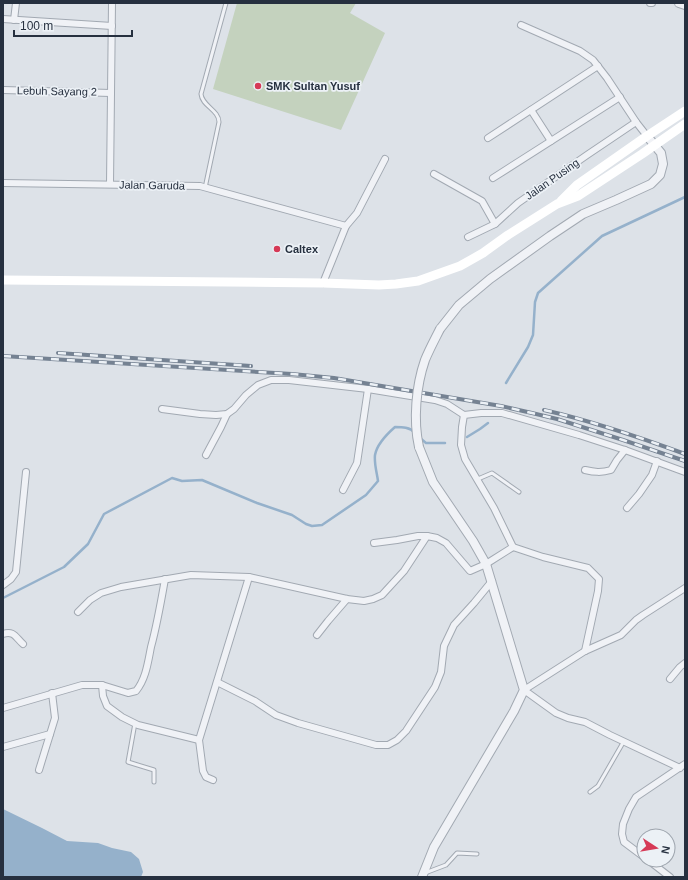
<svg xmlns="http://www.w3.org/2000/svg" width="688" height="880" viewBox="0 0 688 880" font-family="Arial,sans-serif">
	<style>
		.green { fill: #c4d2be }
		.water { fill: #95b1cb }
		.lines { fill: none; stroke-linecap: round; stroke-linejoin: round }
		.stream { stroke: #95b1cb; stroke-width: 2.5 }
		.service-casing { stroke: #a2a9b2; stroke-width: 5 }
		.minor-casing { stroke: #a2a9b2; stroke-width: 8 }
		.tertiary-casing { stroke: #a2a9b2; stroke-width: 10 }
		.service { stroke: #f0f2f6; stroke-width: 3 }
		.minor { stroke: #f0f2f6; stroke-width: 6 }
		.tertiary { stroke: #f0f2f6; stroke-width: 8 }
		.secondary { stroke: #fff; stroke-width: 9 }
		.rail-casing { stroke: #758292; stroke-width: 4 }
		.rail { stroke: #ecf1f6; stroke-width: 2.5; stroke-dasharray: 8; stroke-linecap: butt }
		.tertiary-bridge-casing { stroke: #a2a9b2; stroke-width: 10; stroke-linecap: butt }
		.tertiary-bridge { stroke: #f0f2f6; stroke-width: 8 }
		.poi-dot { fill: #d63956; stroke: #ecf1f6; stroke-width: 1.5 }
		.labels { text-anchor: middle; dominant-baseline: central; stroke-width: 3.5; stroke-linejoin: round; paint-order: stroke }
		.poi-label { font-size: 11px; font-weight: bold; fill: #26303f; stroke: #ecf1f6; text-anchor: start }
		.street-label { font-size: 11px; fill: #26303f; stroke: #ecf1f6 }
	</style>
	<rect width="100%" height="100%" fill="#dde2e8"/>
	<!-- green -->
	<polygon class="green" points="237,3 356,3 350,13 385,33 341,130 213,89"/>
	<!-- water -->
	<polygon class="water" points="3,809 42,828 67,841 98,843 112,848 131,852 139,859 143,872 141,877 3,877"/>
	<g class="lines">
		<!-- stream -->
		<g class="stream">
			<polyline points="506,383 528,347 533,335 535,302 538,293 602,236 685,197"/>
			<polyline points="467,437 480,429 488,423"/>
			<polyline points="420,438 426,443 445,443"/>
			<path d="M 3,598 L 64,567 L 88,544 L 104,514 L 172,478 L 182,481 L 202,480 L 257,503 L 292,515 L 306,524 L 312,526 L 322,525 L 366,495 L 378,481 C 377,473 374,464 375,455 C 377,444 387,434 395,427 C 402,427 410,427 415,433"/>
		</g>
		<defs>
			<g id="service">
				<path d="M 205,188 L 219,122 C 219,110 202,106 201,94 L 226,3"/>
				<polyline points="478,479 492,473 519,492"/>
				<polyline points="135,723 128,762 154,770 154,782"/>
				<polyline points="590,792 598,786 624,741"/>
				<polyline points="425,873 446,865 457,853 477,854"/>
			</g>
			<g id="minor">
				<polyline points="650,3 652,3"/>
				<polyline points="3,19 112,26"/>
				<polyline points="14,20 16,3"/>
				<polyline points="521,25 580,51 593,60 607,78 636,122 647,136"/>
				<polyline points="3,90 111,93"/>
				<polyline points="531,110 551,141"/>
				<polyline points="488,138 598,66"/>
				<polyline points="434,174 482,201 495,224"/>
				<polyline points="493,178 620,97"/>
				<polyline points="3,183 200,186 346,226"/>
				<polyline points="110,184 112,3"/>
				<polyline points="468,237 495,224 518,203 587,155 636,122"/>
				<polyline points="323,283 346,226 357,213 385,159"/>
				<polyline points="162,409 200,414 216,415 227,414 234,409 246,395 258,385 271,380 289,380 368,389 435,400 447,404 464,415"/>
				<polyline points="206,455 221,427 227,414"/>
				<path d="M 585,470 C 594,472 601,473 611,470 L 617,460 L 625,450"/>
				<polyline points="343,490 357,463 368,389"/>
				<polyline points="627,508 639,494 652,475 657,461"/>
				<polyline points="374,543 397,540 418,536 427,536"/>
				<polyline points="513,547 543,557 588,568 599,579 598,591 585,651"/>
				<polyline points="3,585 11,579 16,572 26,472"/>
				<polyline points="78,612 90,600 101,593 121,587 191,575 249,577 347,599 364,601 373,599 382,595 404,571 427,536 437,538 446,543 470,571 486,564 513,547 494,508 465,459 461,445 462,427 464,415 481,413 502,413 579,435 625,450 685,472"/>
				<path d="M 3,634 C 14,630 16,638 23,644"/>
				<polyline points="317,635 328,621 347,599"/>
				<polyline points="670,679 680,667 685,663"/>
				<polyline points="217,682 255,701 276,715 298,723 376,745 388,745 397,740 406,731 435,687 441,672 444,646 454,625 474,603 492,581"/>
				<polyline points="102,685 103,696 107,706 122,717 138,725 199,740"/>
				<path d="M 3,708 L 82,685 L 102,685 L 128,693 L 136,691 C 146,679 148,662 151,647 C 157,625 161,602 165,579"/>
				<polyline points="3,747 50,734"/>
				<polyline points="680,768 610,735 585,722 568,718 556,713 524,690 585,651 621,635 636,620 643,615 685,588"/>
				<polyline points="39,770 55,718 52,693"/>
				<polyline points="213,780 206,777 203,771 199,740 249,577"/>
				<polyline points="644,857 624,842 622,834 623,824 629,809 636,797 685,764"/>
				<polyline points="648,860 670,877"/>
			</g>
			<g id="tertiary">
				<polyline points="679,3 685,5"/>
				<polyline points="440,329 459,305 490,279 550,236 583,214 616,200 651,184 660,175 663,164 661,153 647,136"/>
				<polyline points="419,447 433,482 473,541 486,564 524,690 514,711 434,847 422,877"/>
			</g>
		</defs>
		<!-- service casing -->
		<use href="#service" class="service-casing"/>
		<!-- minor casing -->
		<use href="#minor" class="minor-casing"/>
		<!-- tertiary casing -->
		<use href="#tertiary" class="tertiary-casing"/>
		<!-- service -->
		<use href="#service" class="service"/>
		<!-- minor -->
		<use href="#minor" class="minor"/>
		<!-- tertiary -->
		<use href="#tertiary" class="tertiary"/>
		<!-- secondary -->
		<g class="secondary">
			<polyline points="561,201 577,185 647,136 685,111"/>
			<polyline points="3,280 323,283 379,285 396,284 418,281 460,266 483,253 508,235 557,204 578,196 642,154 685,124"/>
		</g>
		<defs>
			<g id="rail">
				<polyline points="58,353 251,366"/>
				<polyline points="3,356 292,374 334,378 501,406 532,413 557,419 623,440 685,461"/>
				<path d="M 544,410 C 592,421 639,437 685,454"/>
			</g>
		</defs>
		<!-- rail casing -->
		<use href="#rail" class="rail-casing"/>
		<!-- rail -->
		<use href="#rail" class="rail"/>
		<defs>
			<path id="tertiary-bridge" d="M 419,447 C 413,420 416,386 425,360 C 429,350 435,339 440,329"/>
		</defs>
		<!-- tertiary-bridge casing -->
		<use href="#tertiary-bridge" class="tertiary-bridge-casing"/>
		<!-- tertiary-bridge -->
		<use href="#tertiary-bridge" class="tertiary-bridge"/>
	</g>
	<!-- markers -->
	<g class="poi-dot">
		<circle cx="258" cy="86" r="4"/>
		<circle cx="277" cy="249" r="4"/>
	</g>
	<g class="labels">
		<!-- poi labels -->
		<g class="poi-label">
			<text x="266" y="86">SMK Sultan Yusuf</text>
			<text x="285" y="249">Caltex</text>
		</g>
		<!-- street labels -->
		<g class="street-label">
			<text transform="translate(57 91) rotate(1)">Lebuh Sayang 2</text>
			<text transform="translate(552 179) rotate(-35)">Jalan Pusing</text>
			<text transform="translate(152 185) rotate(1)">Jalan Garuda</text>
		</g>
	</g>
	<!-- border -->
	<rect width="688" height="880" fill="none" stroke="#26303f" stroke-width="8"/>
	<!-- north arrow -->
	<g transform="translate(656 848) rotate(102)"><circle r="19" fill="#ecf1f6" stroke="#9da4ad"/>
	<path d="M0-3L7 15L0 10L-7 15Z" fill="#d63956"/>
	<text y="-6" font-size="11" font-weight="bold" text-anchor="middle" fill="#26303f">N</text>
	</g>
	<!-- scale -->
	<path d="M14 30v6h118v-6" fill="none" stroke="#26303f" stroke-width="2"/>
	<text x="20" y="30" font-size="12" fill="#26303f" stroke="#ecf1f6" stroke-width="3" paint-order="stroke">100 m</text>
</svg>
